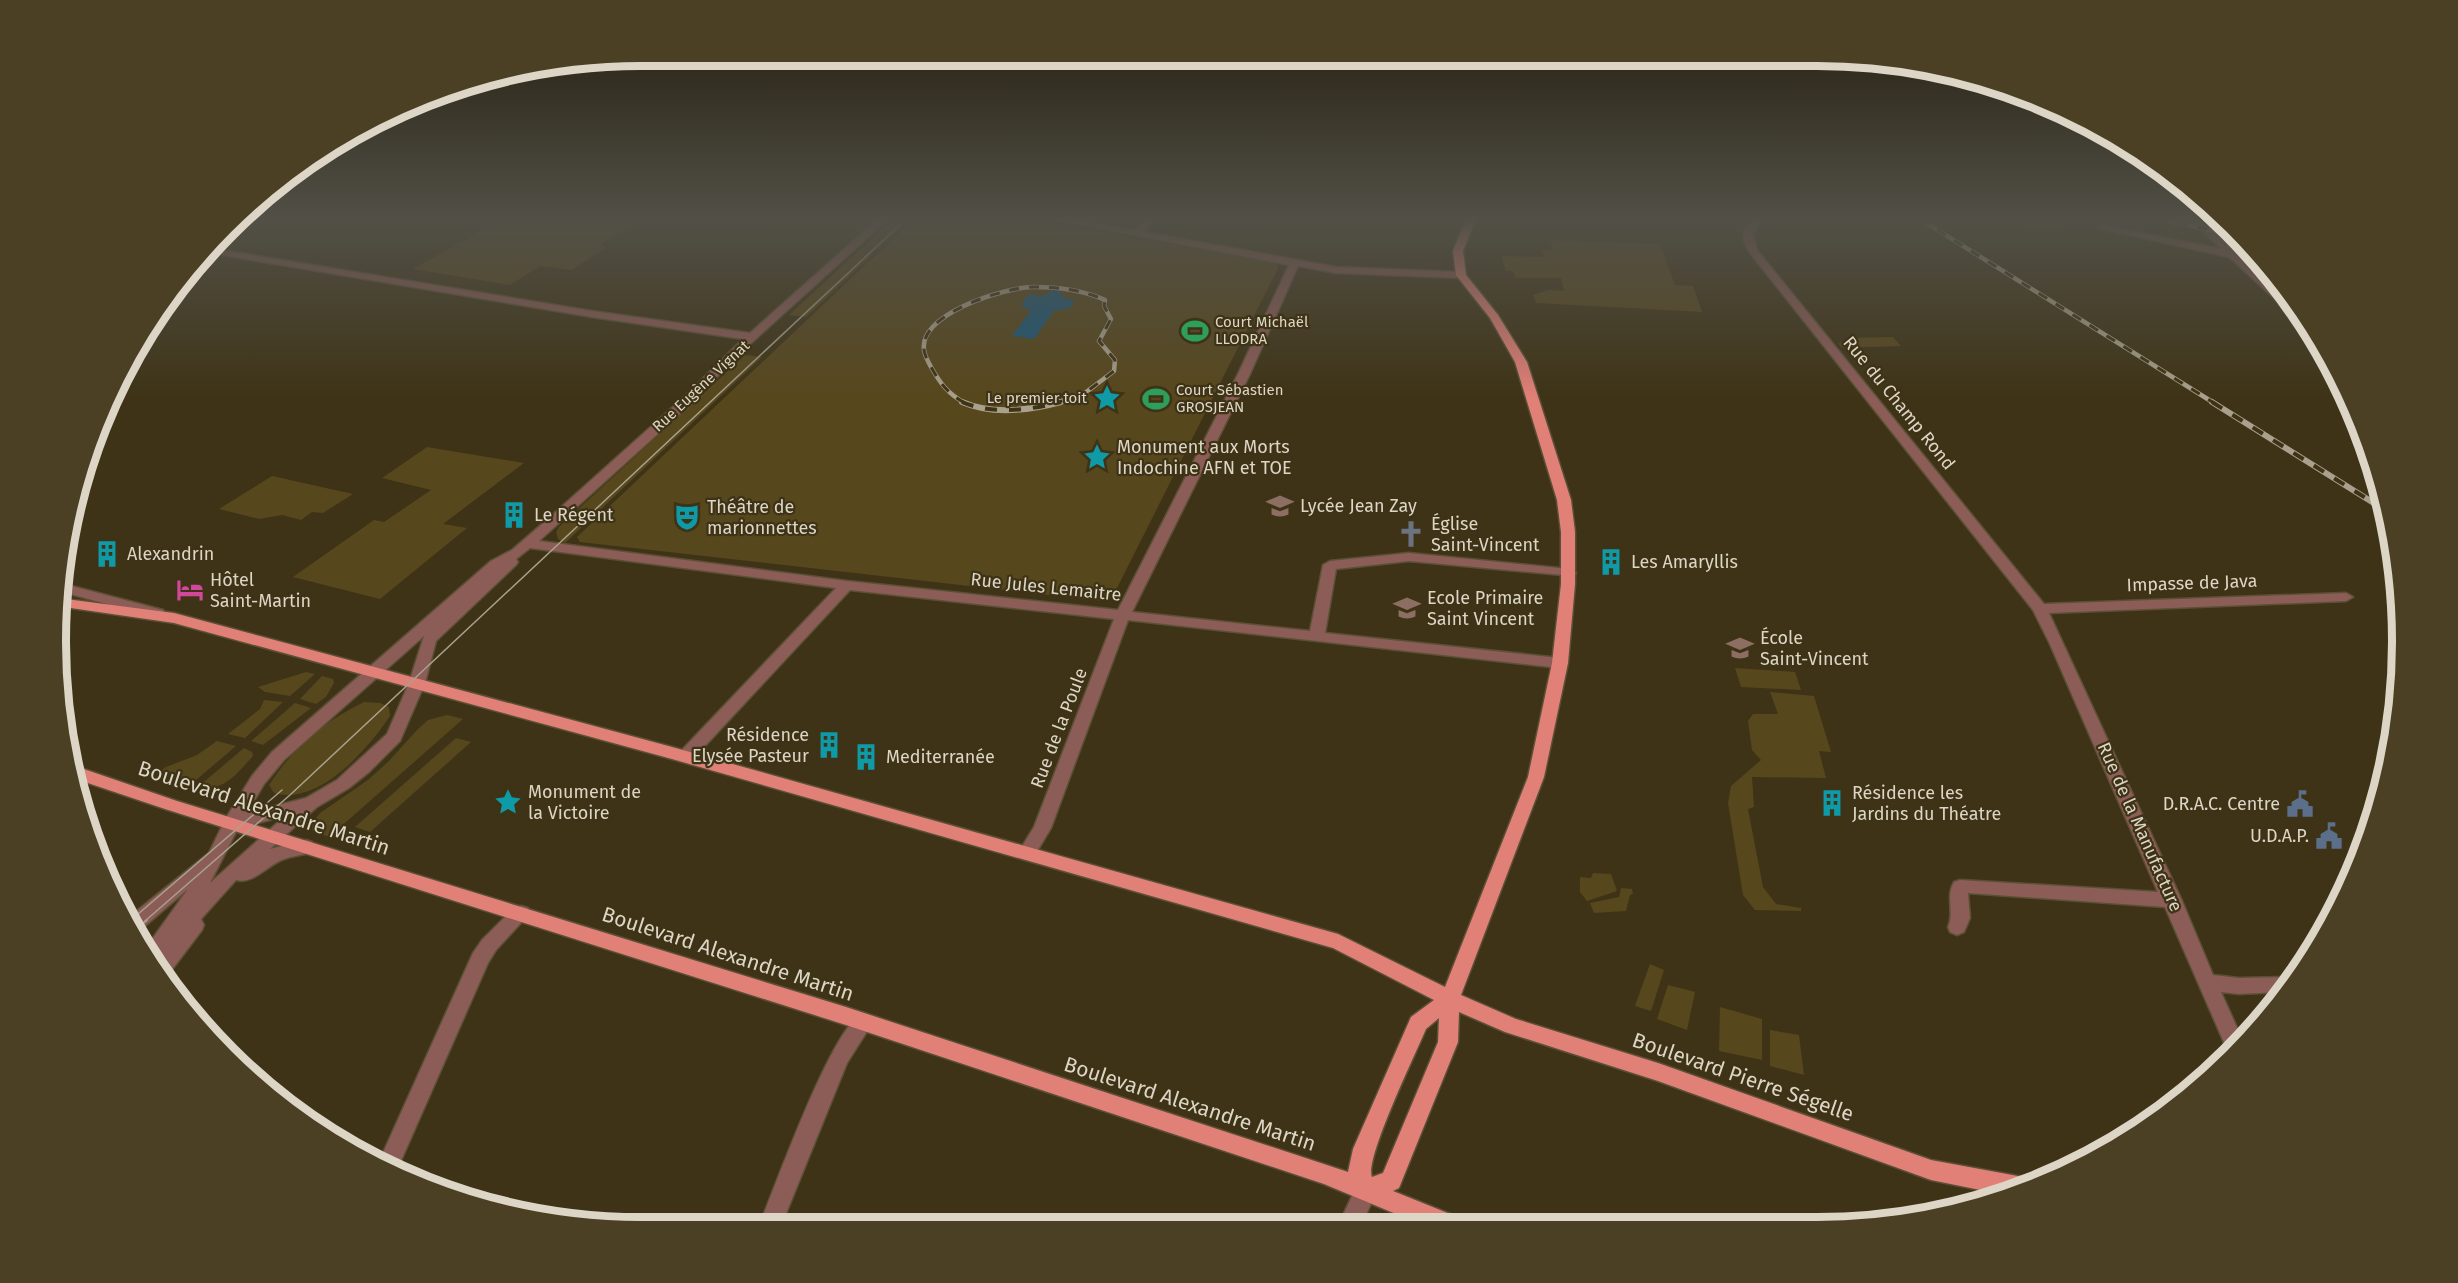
<svg xmlns="http://www.w3.org/2000/svg" width="2458" height="1283" viewBox="0 0 2458 1283" font-family="'Fira Sans',sans-serif">
	<style>
		.green { fill: #57471c }
		.water { fill: #1a587a }
		.lines { fill: none; stroke-linecap: round; stroke-linejoin: round }
		.minor-casing { stroke: #5b5036; stroke-width: 3 }
		.major-casing { stroke: #5b5036; stroke-width: 3 }
		.minor { fill: #8c5c57; fill-rule: evenodd }
		.major { fill: #e18077; fill-rule: evenodd }
		.tram-far1 { stroke: #a9a18d; stroke-width: 1.5 }
		.tram { stroke: #a9a18d; stroke-width: 2 }
		.rail-far1-casing { stroke: #a9a18d; stroke-width: 4.5 }
		.rail-casing { stroke: #a9a18d; stroke-width: 6 }
		.rail-far1 { stroke: #3e3316; stroke-width: 3; stroke-dasharray: 10; stroke-linecap: butt }
		.rail { stroke: #3e3316; stroke-width: 4; stroke-dasharray: 12; stroke-linecap: butt }
		.labels { text-anchor: middle; dominant-baseline: central; stroke-width: 4.5; stroke-linejoin: round; paint-order: stroke }
		.far-poi-label { font-size: 15px; fill: #ddd6c6; stroke: #3e3316; text-anchor: start }
		.far-street-label { font-size: 15px; fill: #ddd6c6; stroke: #3e3316 }
		.street-label { font-size: 18px; fill: #ddd6c6; stroke: #3e3316 }
		.poi-label { font-size: 18px; fill: #ddd6c6; stroke: #3e3316; text-anchor: start }
		.near-street-label { font-size: 21px; fill: #ddd6c6; stroke: #3e3316 }
		.rim { fill: none; stroke: #ddd6c6; stroke-width: 8 }
	</style>
	<rect width="100%" height="100%" fill="#3e3316"/>
	<!-- green -->
	<g class="green">
		<polygon points="503,219 623,219 635,221 601,244 606,247 572,270 540,266 510,285 413,269"/>
		<polygon points="893,219 910,219 806,317 789,315"/>
		<polygon points="914,219 1030,219 1275,263 1279,266 1112,598 1103,601 580,542 577,537"/>
		<polygon points="1940,219 2044,219 2046,224 2069,228"/>
		<polygon points="1551,240 1660,244 1675,285 1693,286 1702,312 1536,303 1533,295 1548,290 1564,291 1561,278 1515,278 1513,271 1506,271 1501,256 1544,257 1541,250 1552,250"/>
		<polygon points="1893,337 1901,346 1842,348 1838,343 1848,341 1847,338"/>
		<polygon points="745,355 762,357 565,543 558,539 556,532 559,527"/>
		<polygon points="427,447 524,463 443,524 467,528 380,599 293,577 374,520 384,522 431,490 382,478"/>
		<polygon points="272,476 353,494 323,513 312,512 301,520 282,515 259,519 219,509"/>
		<polygon points="1735,668 1795,672 1801,690 1741,687"/>
		<polygon points="306,672 315,674 290,696 265,692 258,687"/>
		<polygon points="322,676 333,679 334,683 326,697 316,704 300,699"/>
		<polygon points="1770,692 1814,696 1831,752 1819,751 1826,778 1752,777 1754,807 1748,809 1763,887 1776,904 1801,908 1801,911 1755,910 1743,895 1728,803 1731,786 1761,760 1752,750 1748,721 1753,714 1778,714"/>
		<polygon points="264,700 283,702 245,738 228,734 260,709"/>
		<path d="M 364,702 L 380,703 L 389,707 L 390,716 C 367,750 319,806 274,793 L 269,785 C 293,748 324,721 364,702 Z"/>
		<polygon points="295,703 311,708 263,745 251,741"/>
		<polygon points="447,715 463,719 329,837 312,831 312,823 320,813 368,780 389,761 417,730 428,720"/>
		<polygon points="456,738 471,742 370,832 355,827"/>
		<polygon points="217,741 236,746 190,785 157,773 166,767 197,755"/>
		<path d="M 244,748 L 252,752 L 253,756 C 237,773 225,792 198,787 Z"/>
		<polygon points="1593,873 1611,874 1617,891 1587,901 1580,892 1580,877 1591,878"/>
		<polygon points="1621,888 1632,889 1633,894 1630,895 1626,911 1594,913 1590,903 1619,897"/>
		<polygon points="1650,964 1664,970 1651,1011 1635,1006"/>
		<polygon points="1668,985 1695,992 1687,1030 1657,1019"/>
		<polygon points="1720,1007 1762,1019 1762,1060 1719,1051"/>
		<polygon points="1770,1030 1799,1035 1804,1075 1770,1066"/>
	</g>
	<!-- water -->
	<polygon class="water" points="1054,290 1060,291 1064,298 1074,300 1070,308 1054,311 1034,339 1012,336 1031,310 1024,308 1022,304 1028,294 1041,296"/>
	<g class="lines">
		<defs>
			<g id="minor">
				<path d="M 878,219 L 888,219 L 737,356 L 692,403 L 539,541 L 847,581 L 1118,610 L 1238,374 L 1289,265 L 1050,219 L 1072,219 L 1135,231 L 1145,219 L 1154,219 L 1144,232 L 1336,267 L 1461,272 L 1466,275 L 1461,278 L 1336,273 L 1298,266 L 1250,374 L 1132,612 L 1310,631 L 1323,565 L 1330,561 L 1409,553 L 1569,569 L 1576,573 L 1574,576 L 1409,561 L 1336,569 L 1325,633 L 1560,658 L 1565,659 L 1568,663 L 1565,667 L 1560,668 L 1128,620 L 1051,828 L 1033,858 L 1027,860 L 1021,858 L 1018,853 L 1034,827 L 1114,619 L 850,590 L 691,761 L 679,761 L 677,757 L 679,753 L 836,588 L 530,548 L 516,559 L 518,562 L 516,565 L 436,641 L 425,683 L 400,741 L 369,772 L 349,788 L 317,807 L 270,849 L 306,840 L 312,842 L 315,847 L 312,852 C 303,855 293,856 284,859 C 269,864 253,885 236,880 L 201,919 L 204,925 L 202,930 L 164,980 L 145,949 L 188,889 L 139,931 L 136,932 L 128,918 L 209,853 L 226,818 L 252,776 L 272,752 L 491,561 L 512,550 L 549,518 L 684,397 L 743,339 L 592,317 L 204,252 L 209,248 L 592,311 L 750,333 ZM 424,636 L 409,683 L 387,734 L 337,780 L 306,798 L 247,813 L 264,784 L 284,760 ZM 285,816 L 210,883 L 238,828 Z"/>
				<path d="M 1752,219 L 1763,219 L 1753,234 L 1757,250 L 2044,604 L 2346,593 L 2353,597 L 2346,601 L 2049,613 L 2182,901 L 2213,975 L 2239,978 L 2291,977 L 2281,992 L 2239,994 L 2221,992 L 2243,1041 L 2229,1054 L 2165,907 L 1968,893 L 1970,918 L 1964,932 L 1957,935 L 1950,932 L 1948,927 C 1955,912 1945,897 1954,882 L 1960,880 L 2158,892 L 2049,642 L 2033,610 L 1750,253 C 1741,240 1741,230 1752,219 Z"/>
				<polygon points="2190,219 2200,219 2285,297 2325,351 2332,366 2327,365 2311,349 2277,301 2229,257 2097,228 2102,225 2221,249"/>
				<polygon points="2212,219 2219,219 2222,222 2213,221"/>
				<polygon points="60,583 163,610 165,613 158,618 59,591"/>
				<polygon points="521,906 528,908 530,913 496,950 488,963 396,1172 378,1164 473,953 482,940 514,908"/>
				<path d="M 863,1013 L 870,1016 L 873,1022 L 847,1063 L 781,1226 L 759,1226 C 774,1190 833,1024 863,1013 Z"/>
				<polygon points="1366,1179 1374,1183 1377,1190 1362,1224 1339,1224 1358,1183"/>
			</g>
			<path id="major" d="M 1466,219 L 1476,219 L 1463,251 L 1466,275 L 1498,315 L 1527,362 L 1571,500 L 1575,532 L 1575,584 L 1568,663 L 1544,777 L 1461,995 L 1516,1019 L 1658,1063 L 1931,1160 L 2023,1177 L 2031,1181 L 2033,1185 L 2000,1194 L 1931,1180 L 1658,1081 L 1505,1032 L 1459,1012 L 1458,1042 L 1399,1188 L 1393,1191 L 1455,1216 L 1458,1224 L 1420,1224 L 1324,1184 L 846,1025 L 165,809 L 73,778 L 72,765 L 177,801 L 846,1007 L 1348,1172 L 1353,1149 L 1411,1017 L 1434,1000 L 1333,948 L 672,759 L 174,623 L 57,606 L 58,598 L 174,613 L 672,747 L 1338,934 L 1445,987 L 1528,777 L 1552,663 L 1561,584 L 1561,532 L 1557,500 L 1515,362 L 1490,318 L 1456,275 L 1453,251 ZM 1439,1018 L 1438,1042 L 1383,1173 L 1372,1177 C 1364,1160 1416,1053 1426,1029 Z"/>
		</defs>
		<!-- minor casing -->
		<use href="#minor" class="minor-casing"/>
		<!-- major casing -->
		<use href="#major" class="major-casing"/>
		<!-- minor -->
		<use href="#minor" class="minor"/>
		<!-- major -->
		<use href="#major" class="major"/>
		<!-- tram-far1 -->
		<g class="tram-far1">
			<polyline points="130,921 282,790"/>
			<polyline points="145,921 290,795 906,219"/>
		</g>
		<!-- tram -->
		<polyline class="tram" points="135,930 147,920"/>
		<defs>
			<g id="rail-far1">
				<polyline points="1920,219 2214,403"/>
				<polyline points="2158,219 2235,235"/>
				<path d="M 965,403 C 948,394 940,383 931,367 C 929,363 926,358 925,354 C 912,315 1006,287 1033,287 C 1058,287 1083,290 1105,300 L 1104,306 L 1111,319 L 1099,341 L 1115,360 L 1114,371 L 1085,393 L 1056,403"/>
			</g>
			<g id="rail">
				<path d="M 962,402 C 992,415 1031,410 1061,402"/>
				<polyline points="2212,402 2385,510"/>
			</g>
		</defs>
		<!-- rail-far1 casing -->
		<use href="#rail-far1" class="rail-far1-casing"/>
		<!-- rail casing -->
		<use href="#rail" class="rail-casing"/>
		<!-- rail-far1 -->
		<use href="#rail-far1" class="rail-far1"/>
		<!-- rail -->
		<use href="#rail" class="rail"/>
	</g>
	<!-- sky -->
	<linearGradient id="sky" x2="0" y2="1"><stop stop-color="#221c0c"/><stop offset="0.55" stop-color="#525047"/><stop offset="1" stop-color="#525047" stop-opacity="0"/></linearGradient>
	<rect width="2458" height="399" fill="url(#sky)"/>
	<!-- icons -->
	<defs>
		<symbol id="stadium-bare" viewBox="-9 -9 18 18"><path d="M0-5a6.5 5 0 1 0 0 10a6.5 5 0 1 0 0-10ZM-3.5-1.8h7v3.6h-7Z" fill="#2e9e5b" stroke="#3e3316" stroke-width="2.5" paint-order="stroke"/></symbol>
		<symbol id="sight-bare" viewBox="-9 -9 18 18"><path d="M0-6L1.8-2.2L6-1.7L2.9 1.2L3.7 5.4L0 3.3L-3.7 5.4L-2.9 1.2L-6-1.7L-1.8-2.2Z" fill="#0f9aa8" stroke="#3e3316" stroke-width="2.5" paint-order="stroke"/></symbol>
		<symbol id="school-bare" viewBox="-9 -9 18 18"><path d="M0-5L7-2L0 1L-7-2ZM-4 1L0 2.5L4 1V4Q0 6-4 4Z" fill="#8d6e63" stroke="#3e3316" stroke-width="2.5" paint-order="stroke"/></symbol>
		<symbol id="building-bare" viewBox="-9 -9 18 18"><path d="M-4-6H4V6H1V3H-1V6H-4ZM-2.5-4.3h1.7v1.8h-1.7ZM.8-4.3h1.7v1.8H.8ZM-2.5-1h1.7V.8h-1.7ZM.8-1h1.7V.8H.8Z" fill="#0f9aa8" stroke="#3e3316" stroke-width="2.5" paint-order="stroke"/></symbol>
		<symbol id="theatre-bare" viewBox="-9 -9 18 18"><path d="M-5-5.5Q0-4 5-5.5V0Q5 5 0 6Q-5 5-5 0ZM-3.3-2.5H-1v1.5H-3.3ZM1-2.5H3.3v1.5H1ZM-2.8 1Q0 5.5 2.8 1Z" fill="#0f9aa8" stroke="#3e3316" stroke-width="2.5" paint-order="stroke"/></symbol>
		<symbol id="church-bare" viewBox="-9 -9 18 18"><path d="M-1.2-6h2.4v3.5h3.3v2.4h-3.3V6h-2.4V-.1h-3.3v-2.4h3.3Z" fill="#6b7280" stroke="#3e3316" stroke-width="2.5" paint-order="stroke"/></symbol>
		<symbol id="hotel-bare" viewBox="-9 -9 18 18"><path d="M-6-4.5h1.5V1H6V5H4.5V3h-9V5H-6ZM-4 0a1.8 1.8 0 1 1 3.6 0ZM.5 0V-2.5h3Q6-2.5 6 0Z" fill="#d1479c" stroke="#3e3316" stroke-width="2.5" paint-order="stroke"/></symbol>
		<symbol id="civic-bare" viewBox="-9 -9 18 18"><path d="M-.6-6.5H3V-4.5H.6V-3L4-1V1h2V6H-6V1h2V-1L-.6-3ZM-1.2 2.5V6h2.4V2.5Z" fill="#5c6f8a" stroke="#3e3316" stroke-width="2.5" paint-order="stroke"/></symbol>
	</defs>
	<g fill-rule="evenodd">
		<use href="#stadium-bare" x="1176" y="312" width="38" height="38"/>
		<use href="#sight-bare" x="1088" y="379" width="38" height="38"/>
		<use href="#stadium-bare" x="1137" y="380" width="38" height="38"/>
		<use href="#sight-bare" x="1078" y="438" width="38" height="38"/>
		<use href="#school-bare" x="1261" y="487" width="38" height="38"/>
		<use href="#building-bare" x="495" y="496" width="38" height="38"/>
		<use href="#theatre-bare" x="668" y="498" width="38" height="38"/>
		<use href="#church-bare" x="1392" y="515" width="38" height="38"/>
		<use href="#building-bare" x="88" y="535" width="38" height="38"/>
		<use href="#building-bare" x="1592" y="543" width="38" height="38"/>
		<use href="#hotel-bare" x="171" y="571" width="38" height="38"/>
		<use href="#school-bare" x="1388" y="589" width="38" height="38"/>
		<use href="#school-bare" x="1721" y="629" width="38" height="38"/>
		<use href="#building-bare" x="810" y="726" width="38" height="38"/>
		<use href="#building-bare" x="847" y="738" width="38" height="38"/>
		<use href="#sight-bare" x="489" y="783" width="38" height="38"/>
		<use href="#building-bare" x="1813" y="784" width="38" height="38"/>
		<use href="#civic-bare" x="2281" y="785" width="38" height="38"/>
		<use href="#civic-bare" x="2310" y="817" width="38" height="38"/>
	</g>
	<g class="labels">
		<!-- far-poi labels -->
		<g class="far-poi-label">
			<text x="1215" y="322">Court Michaël<tspan x="1215" dy="17">LLODRA</tspan></text>
			<text x="1176" y="390">Court Sébastien<tspan x="1176" dy="17">GROSJEAN</tspan></text>
			<text x="1087" y="398" text-anchor="end">Le premier toit</text>
		</g>
		<!-- far-street labels -->
		<g class="far-street-label">
			<text transform="translate(701 386) rotate(-43)">Rue Eugène Vignat</text>
		</g>
		<!-- street labels -->
		<g class="street-label">
			<text transform="translate(1899 403) rotate(51)">Rue du Champ Rond</text>
			<text transform="translate(2192 583) rotate(-2)">Impasse de Java</text>
			<text transform="translate(1046 587) rotate(6)">Rue Jules Lemaitre</text>
			<text transform="translate(1059 728) rotate(-69)">Rue de la Poule</text>
			<text transform="translate(2140 827) rotate(66)">Rue de la Manufacture</text>
		</g>
		<!-- poi labels -->
		<g class="poi-label">
			<text x="1117" y="447">Monument aux Morts<tspan x="1117" dy="21">Indochine AFN et TOE</tspan></text>
			<text x="1300" y="506">Lycée Jean Zay</text>
			<text x="707" y="507">Théâtre de<tspan x="707" dy="21">marionnettes</tspan></text>
			<text x="534" y="515">Le Régent</text>
			<text x="1431" y="524">Église<tspan x="1431" dy="21">Saint-Vincent</tspan></text>
			<text x="127" y="554">Alexandrin</text>
			<text x="1631" y="562">Les Amaryllis</text>
			<text x="210" y="580">Hôtel<tspan x="210" dy="21">Saint-Martin</tspan></text>
			<text x="1427" y="598">Ecole Primaire<tspan x="1427" dy="21">Saint Vincent</tspan></text>
			<text x="1760" y="638">École<tspan x="1760" dy="21">Saint-Vincent</tspan></text>
			<text x="809" y="735" text-anchor="end">Résidence<tspan x="809" dy="21">Elysée Pasteur</tspan></text>
			<text x="886" y="757">Mediterranée</text>
			<text x="528" y="792">Monument de<tspan x="528" dy="21">la Victoire</tspan></text>
			<text x="1852" y="793">Résidence les<tspan x="1852" dy="21">Jardins du Théatre</tspan></text>
			<text x="2280" y="804" text-anchor="end">D.R.A.C. Centre</text>
			<text x="2309" y="836" text-anchor="end">U.D.A.P.</text>
		</g>
		<!-- near-street labels -->
		<g class="near-street-label">
			<text transform="translate(264 808) rotate(18)">Boulevard Alexandre Martin</text>
			<text transform="translate(728 954) rotate(18)">Boulevard Alexandre Martin</text>
			<text transform="translate(1743 1077) rotate(19)">Boulevard Pierre Ségelle</text>
			<text transform="translate(1190 1104) rotate(18)">Boulevard Alexandre Martin</text>
		</g>
	</g>
	<!-- crop -->
	<path d="M0 0H2458V1283H0ZM641 66H1817A575 575 0 0 1 2392 641V642A575 575 0 0 1 1817 1217H641A575 575 0 0 1 66 642V641A575 575 0 0 1 641 66Z" fill="#4b4024" fill-rule="evenodd"/>
	<path class="rim" d="M641 66H1817A575 575 0 0 1 2392 641V642A575 575 0 0 1 1817 1217H641A575 575 0 0 1 66 642V641A575 575 0 0 1 641 66Z"/>
</svg>
